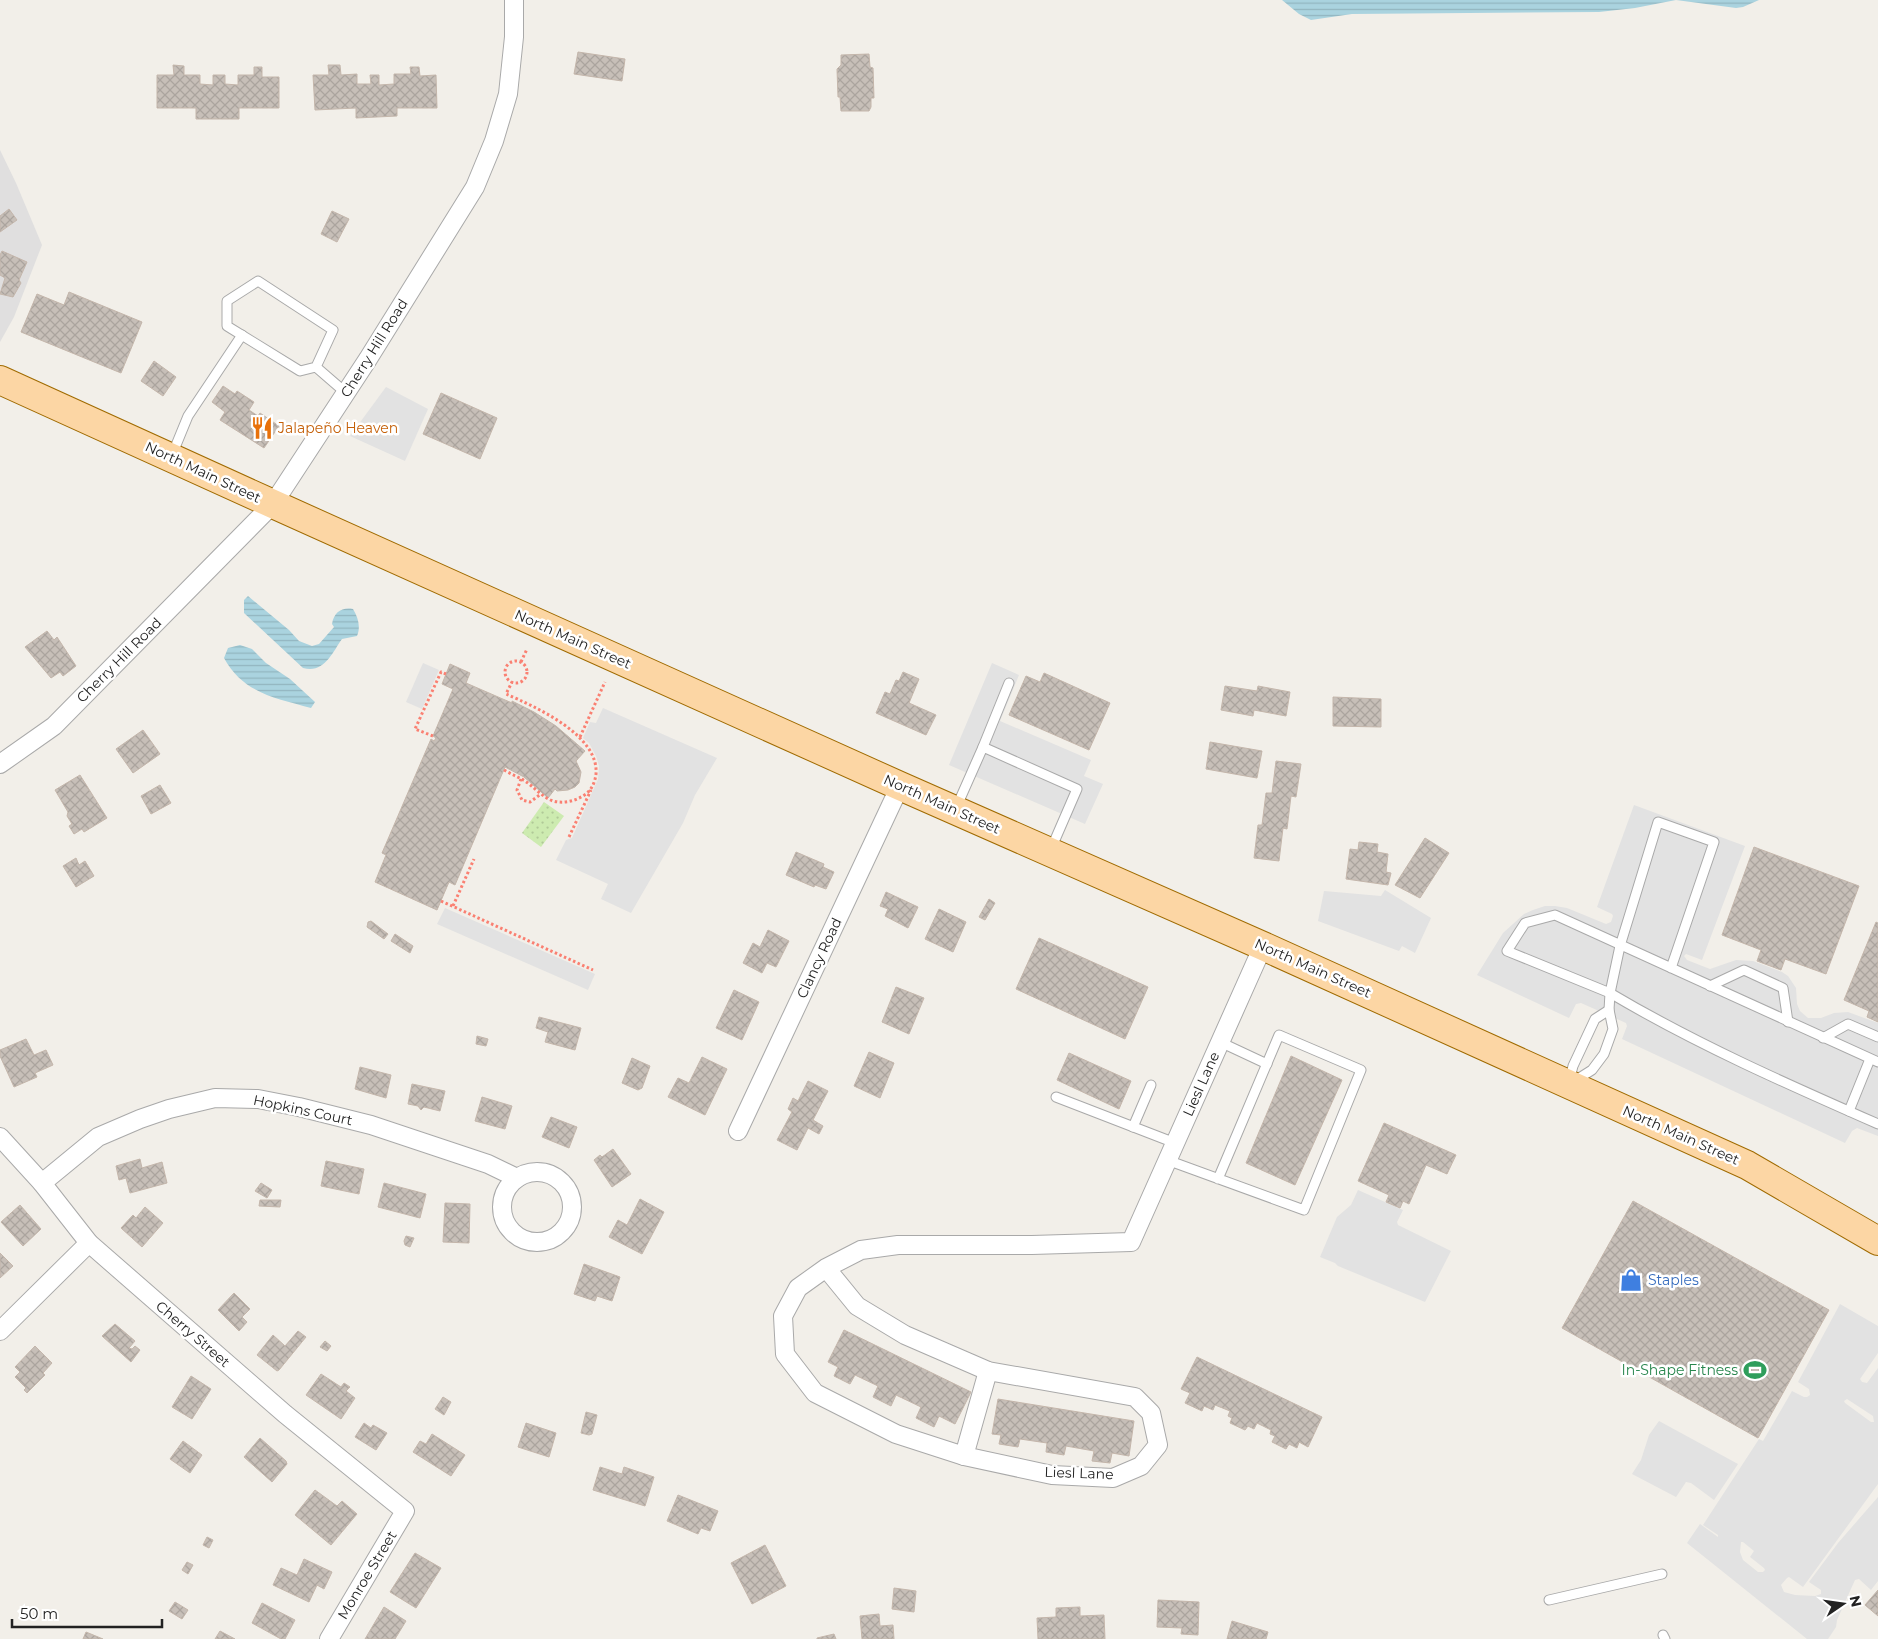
<svg xmlns="http://www.w3.org/2000/svg" width="1878" height="1639" viewBox="0 0 1878 1639" font-family="Montserrat,sans-serif">
	<style>
		.residential { fill: #e0dfdf }
		.garden { fill: url(#garden-dots) }
		.parking { fill: #e2e2e2; fill-rule: evenodd }
		.water { fill: url(#water-rules) }
		.building { fill: url(#building-cross-hatch); stroke: #c4b6ab }
		.lines { fill: none; stroke-linecap: round; stroke-linejoin: round }
		.lane-casing { stroke: #a9a9a9; stroke-width: 11 }
		.street-casing { stroke: #a9a9a9; stroke-width: 20 }
		.primary-casing { stroke: #a06b00; stroke-width: 30 }
		.path { stroke: #fa8072; stroke-width: 3; stroke-dasharray: 2.5 2.5; stroke-linecap: butt }
		.lane { stroke: #fff; stroke-width: 9 }
		.street { stroke: #fff; stroke-width: 18 }
		.primary { stroke: #fcd6a4; stroke-width: 28 }
		.labels { text-anchor: middle; dominant-baseline: central; stroke-width: 5; stroke-linejoin: round; paint-order: stroke }
		.street-label { font-size: 14px; fill: #222; stroke: #fff }
		.food-label { font-size: 14px; fill: #c56008; stroke: #fff; text-anchor: start }
		.shop-label { font-size: 14px; fill: #366cbe; stroke: #fff; text-anchor: start }
		.leisure-label { font-size: 14px; fill: #27864d; stroke: #fff; text-anchor: end }
	</style>
	<defs>
		<pattern id="garden-dots" width="8" height="8" patternUnits="userSpaceOnUse" patternTransform="scale(1.25)"><rect width="8" height="8" fill="#cdebb0"/><path d="M2 2h.1M6 6h.1" fill="none" stroke="#b0c997" stroke-width="1.8" stroke-linecap="round"/></pattern>
		<pattern id="water-rules" width="6" height="5" patternUnits="userSpaceOnUse" patternTransform="scale(1.25)"><rect width="6" height="5" fill="#aad3df"/><path d="M0 2.5h6" fill="none" stroke="#92b5bf"/></pattern>
		<pattern id="building-cross-hatch" width="8" height="8" patternUnits="userSpaceOnUse" patternTransform="scale(1.25)"><rect width="8" height="8" fill="#c7bfb8"/><path d="M0 0l8 8M0 8l8-8" fill="none" stroke="#aba49e"/></pattern>
	</defs>
	<rect width="100%" height="100%" fill="#f2efe9"/>
	<!-- residential -->
	<polygon class="residential" points="0,150 16,183 42,245 14,317 0,342"/>
	<!-- garden -->
	<polygon class="garden" points="544,802 564,816 541,847 522,833"/>
	<!-- parking -->
	<g class="parking">
		<polygon points="386,387 428,409 405,461 350,436"/>
		<polygon points="423,663 439,670 422,709 406,702"/>
		<polygon points="992,663 1019,675 1000,721 1091,760 1084,776 1103,784 1085,824 949,765"/>
		<polygon points="603,708 717,758 695,795 683,823 631,913 601,899 608,884 556,860 566,840 572,838 598,779 599,766 596,756 589,743 583,738 590,722 596,723"/>
		<polygon points="1634,805 1745,846 1702,960 1686,954 1684,956 1687,960 1710,969 1736,960 1753,961 1782,972 1788,976 1796,988 1797,1004 1800,1011 1808,1018 1821,1018 1834,1013 1848,1012 1878,1023 1878,1136 1857,1128 1852,1131 1845,1143 1622,1039 1627,1026 1626,1023 1581,1003 1576,1004 1569,1018 1477,975 1503,933 1524,914 1533,910 1545,906 1555,906 1567,908 1606,924 1611,922 1613,916 1612,914 1597,907"/>
		<polygon points="1385,890 1431,918 1415,953 1402,946 1399,951 1318,921 1324,891 1381,896"/>
		<polygon points="445,908 595,974 588,990 437,924"/>
		<polygon points="1358,1190 1403,1210 1397,1222 1398,1225 1451,1251 1425,1302 1338,1266 1335,1263 1320,1257 1337,1217 1351,1205"/>
		<path d="M 1840,1304 L 1878,1326 L 1878,1353 L 1860,1379 L 1862,1382 L 1867,1383 L 1878,1368 L 1878,1484 L 1803,1587 L 1789,1577 L 1787,1578 L 1781,1585 L 1784,1592 L 1795,1595 L 1815,1596 L 1821,1594 L 1821,1590 L 1809,1582 L 1838,1543 L 1878,1497 L 1878,1581 L 1871,1590 L 1859,1579 L 1855,1580 L 1837,1620 L 1836,1627 L 1828,1639 L 1807,1639 L 1687,1543 L 1700,1524 L 1718,1537 L 1718,1535 L 1703,1525 L 1759,1439 L 1763,1441 L 1792,1391 L 1804,1397 L 1807,1397 L 1810,1395 L 1809,1389 L 1798,1382 ZM 1847,1399 L 1873,1416 L 1874,1422 L 1871,1422 L 1845,1403 L 1844,1401 ZM 1741,1542 L 1743,1542 L 1754,1551 L 1750,1557 L 1764,1568 L 1765,1570 L 1763,1572 L 1758,1572 L 1743,1560 L 1740,1552 Z"/>
		<polygon points="1659,1421 1738,1464 1714,1500 1691,1483 1686,1482 1676,1497 1632,1474 1641,1460 1649,1435"/>
	</g>
	<!-- water -->
	<g class="water">
		<polygon points="1282,0 1759,0 1743,7 1736,8 1676,0 1635,8 1599,12 1352,14 1311,20 1299,14"/>
		<path d="M 248,596 L 289,630 L 299,641 L 312,646 L 319,644 L 334,627 L 332,624 C 334,612 342,607 353,609 C 358,617 361,627 357,636 L 342,639 C 332,653 324,674 303,668 L 244,613 L 244,600 Z"/>
		<path d="M 240,645 L 252,649 L 266,663 L 290,679 L 315,702 L 311,708 C 275,698 243,693 224,658 L 228,648 Z"/>
	</g>
	<!-- building -->
	<g class="building">
		<polygon points="578,52 625,59 622,81 574,74"/>
		<polygon points="869,54 870,67 873,68 874,98 871,98 871,107 869,111 841,111 840,97 838,97 837,69 841,65 841,55"/>
		<polygon points="173,65 184,66 184,75 200,75 200,84 213,85 213,75 225,75 225,84 238,85 238,75 254,75 254,67 262,67 262,77 279,77 279,108 239,108 239,119 196,119 196,108 157,108 157,75 174,75"/>
		<polygon points="328,65 340,65 341,75 357,74 357,84 371,84 370,75 379,75 379,85 394,84 394,74 411,74 410,67 419,67 420,76 436,75 437,108 397,108 397,116 356,118 356,108 315,110 313,75 329,75"/>
		<polygon points="9,209 17,220 0,232 0,216"/>
		<polygon points="332,211 349,219 337,242 321,234"/>
		<polygon points="2,251 27,262 19,280 21,283 13,297 0,294 5,278 0,275 0,255"/>
		<polygon points="69,292 142,322 121,373 21,332 37,294 64,305"/>
		<polygon points="154,361 176,377 163,396 141,381"/>
		<polygon points="223,386 235,394 237,391 254,402 249,410 258,416 260,413 279,426 264,448 220,420 225,412 212,402"/>
		<polygon points="441,393 497,418 480,459 423,434"/>
		<polygon points="47,631 54,640 57,637 76,666 63,676 60,672 51,678 25,647"/>
		<polygon points="450,664 470,673 466,683 512,703 512,701 534,712 556,726 585,751 576,761 581,772 579,783 575,787 568,790 557,791 555,789 548,798 524,777 505,767 455,885 449,882 437,910 375,882 386,855 382,853 431,739 434,741 436,738 433,736 453,689 442,684"/>
		<polygon points="903,672 919,679 909,703 936,715 926,735 876,713 885,692 890,694 896,680 899,681"/>
		<polygon points="1044,673 1110,703 1089,750 1009,715 1026,676 1040,682"/>
		<polygon points="1225,686 1257,691 1258,686 1290,692 1286,716 1254,710 1253,716 1221,710"/>
		<polygon points="1333,697 1381,699 1381,727 1333,726"/>
		<polygon points="143,730 160,754 133,773 116,749"/>
		<polygon points="1210,742 1262,751 1257,778 1206,769"/>
		<polygon points="1276,761 1301,764 1296,797 1291,796 1287,829 1283,828 1279,861 1254,858 1258,825 1262,825 1266,793 1272,793"/>
		<polygon points="80,775 107,818 84,832 82,829 74,834 69,826 72,824 67,816 68,812 55,790"/>
		<polygon points="160,785 171,803 151,814 141,796"/>
		<polygon points="1425,838 1449,853 1420,898 1395,885"/>
		<polygon points="1359,842 1378,844 1377,852 1388,854 1386,872 1391,873 1388,885 1346,879 1350,849 1358,850"/>
		<polygon points="1754,847 1859,886 1826,974 1785,959 1781,970 1757,961 1761,950 1722,935"/>
		<polygon points="796,852 824,864 823,867 834,872 826,889 815,885 814,887 786,875"/>
		<polygon points="76,858 79,865 85,861 94,876 76,887 63,866"/>
		<polygon points="886,892 918,907 908,928 885,916 888,909 880,906"/>
		<polygon points="989,899 995,903 985,920 979,917"/>
		<polygon points="939,909 966,922 953,952 925,939"/>
		<polygon points="371,921 388,934 384,939 367,927 368,922"/>
		<polygon points="1876,922 1878,923 1878,1022 1867,1017 1869,1011 1844,1000"/>
		<polygon points="768,930 789,941 776,967 767,963 762,973 743,963 753,943 760,947"/>
		<polygon points="395,934 413,946 410,953 391,941"/>
		<polygon points="1039,938 1148,987 1125,1039 1016,989"/>
		<polygon points="896,987 924,998 909,1034 882,1022"/>
		<polygon points="734,990 759,1002 742,1040 716,1028"/>
		<polygon points="539,1017 581,1028 575,1050 545,1042 548,1032 536,1028"/>
		<polygon points="477,1036 488,1039 486,1046 476,1044"/>
		<polygon points="26,1039 34,1055 46,1050 53,1065 35,1073 37,1077 14,1087 0,1056 0,1050"/>
		<polygon points="869,1052 894,1063 880,1098 854,1086"/>
		<polygon points="1069,1053 1131,1081 1119,1109 1057,1080"/>
		<polygon points="1291,1056 1342,1080 1295,1185 1246,1163"/>
		<polygon points="702,1057 727,1069 705,1115 668,1097 678,1078 689,1083"/>
		<polygon points="632,1058 650,1066 642,1088 638,1090 622,1083"/>
		<polygon points="360,1067 391,1075 386,1098 355,1089"/>
		<polygon points="808,1081 828,1091 813,1120 823,1126 819,1134 808,1128 797,1150 777,1140 792,1112 788,1109 793,1098 798,1101"/>
		<polygon points="412,1084 445,1091 440,1111 424,1107 421,1110 418,1106 408,1104"/>
		<polygon points="482,1097 512,1106 505,1129 475,1121"/>
		<polygon points="551,1117 577,1127 569,1148 542,1137"/>
		<polygon points="1384,1123 1456,1155 1447,1174 1426,1165 1409,1204 1403,1201 1400,1208 1386,1202 1389,1195 1358,1181"/>
		<polygon points="613,1149 631,1174 612,1187 594,1160 600,1155 602,1157"/>
		<polygon points="140,1159 142,1168 162,1162 167,1183 130,1193 126,1178 119,1180 116,1166"/>
		<polygon points="326,1161 364,1169 359,1194 321,1186"/>
		<polygon points="261,1183 272,1190 267,1198 255,1191"/>
		<polygon points="384,1183 426,1194 420,1218 378,1207"/>
		<polygon points="640,1199 664,1212 642,1254 609,1237 618,1220 627,1225"/>
		<polygon points="260,1200 281,1200 280,1207 259,1206"/>
		<polygon points="1633,1201 1829,1310 1758,1438 1562,1328"/>
		<polygon points="445,1203 470,1204 469,1243 443,1242"/>
		<polygon points="20,1205 41,1229 23,1246 1,1222"/>
		<polygon points="145,1207 163,1223 142,1247 121,1228 133,1215 136,1218"/>
		<polygon points="406,1236 414,1238 410,1247 405,1245 404,1241"/>
		<polygon points="0,1253 13,1266 0,1278"/>
		<polygon points="584,1264 620,1277 612,1301 597,1296 595,1301 574,1294"/>
		<polygon points="234,1293 250,1309 242,1317 247,1322 239,1331 218,1310"/>
		<polygon points="115,1324 135,1341 129,1348 132,1349 135,1346 140,1350 131,1362 102,1336"/>
		<polygon points="844,1330 971,1392 955,1424 939,1416 934,1427 916,1418 921,1407 896,1395 891,1406 873,1397 878,1386 855,1375 850,1384 834,1376 838,1367 828,1362"/>
		<polygon points="298,1331 306,1337 279,1370 277,1371 257,1355 273,1335 285,1346"/>
		<polygon points="325,1341 331,1346 327,1351 320,1347"/>
		<polygon points="35,1346 52,1363 43,1373 45,1375 27,1393 24,1390 26,1388 15,1377 20,1372 15,1367"/>
		<polygon points="1197,1357 1322,1417 1308,1447 1299,1442 1297,1448 1289,1444 1286,1449 1272,1442 1275,1436 1270,1434 1271,1430 1257,1423 1254,1429 1248,1426 1245,1430 1230,1423 1232,1418 1228,1416 1230,1411 1215,1405 1213,1410 1204,1406 1202,1411 1185,1403 1190,1393 1181,1389"/>
		<polygon points="321,1374 341,1387 344,1383 350,1387 346,1391 355,1398 341,1419 306,1395"/>
		<polygon points="191,1376 211,1389 192,1419 172,1407"/>
		<polygon points="443,1397 451,1402 444,1415 435,1409"/>
		<polygon points="998,1399 1134,1421 1129,1456 1112,1453 1110,1463 1092,1461 1094,1451 1066,1446 1064,1455 1046,1452 1047,1443 1020,1439 1018,1447 999,1444 1001,1435 992,1434"/>
		<polygon points="586,1412 597,1415 592,1434 589,1435 581,1433"/>
		<polygon points="364,1423 371,1428 373,1425 387,1433 376,1450 355,1437"/>
		<polygon points="526,1423 556,1433 549,1457 518,1447"/>
		<polygon points="432,1434 465,1455 451,1476 413,1452 420,1441 426,1444"/>
		<polygon points="260,1438 286,1461 287,1464 272,1482 244,1457"/>
		<polygon points="183,1441 202,1455 190,1473 170,1459"/>
		<polygon points="600,1467 622,1474 624,1467 654,1477 645,1506 593,1490"/>
		<polygon points="315,1490 337,1506 342,1501 357,1514 331,1545 295,1515"/>
		<polygon points="678,1495 718,1511 710,1531 701,1528 698,1534 667,1521"/>
		<polygon points="207,1537 213,1540 209,1548 203,1545"/>
		<polygon points="765,1545 786,1586 752,1604 731,1563"/>
		<polygon points="415,1553 441,1568 416,1608 390,1592"/>
		<polygon points="304,1559 332,1572 324,1589 317,1585 309,1602 273,1585 281,1568 297,1575"/>
		<polygon points="187,1562 193,1565 188,1574 182,1570"/>
		<polygon points="894,1588 916,1591 914,1612 892,1609"/>
		<polygon points="1878,1590 1878,1616 1865,1605"/>
		<polygon points="1158,1600 1199,1602 1198,1635 1181,1634 1182,1628 1157,1627"/>
		<polygon points="175,1602 188,1610 182,1619 169,1611"/>
		<polygon points="262,1603 295,1620 285,1639 281,1639 252,1623"/>
		<polygon points="384,1607 406,1621 395,1639 365,1639"/>
		<polygon points="1080,1607 1080,1616 1104,1615 1105,1639 1038,1639 1037,1618 1056,1617 1056,1608"/>
		<polygon points="879,1614 880,1626 893,1625 894,1639 862,1639 860,1616"/>
		<polygon points="1232,1621 1268,1632 1266,1639 1227,1639"/>
		<polygon points="220,1631 235,1639 215,1639"/>
		<polygon points="86,1632 103,1639 83,1639"/>
		<polygon points="834,1634 836,1639 817,1639 817,1638"/>
	</g>
	<g class="lines">
		<defs>
			<g id="lane">
				<polyline points="316,367 300,371 227,326 227,301 258,281 333,330 316,367 346,393"/>
				<polyline points="172,455 188,416 242,335"/>
				<polyline points="983,747 1009,683"/>
				<polyline points="956,808 983,747 1077,789 1051,849"/>
				<polyline points="1671,968 1714,842 1658,822 1620,946 1610,993 1507,951 1525,923 1555,915 1878,1062"/>
				<polyline points="1710,986 1744,970 1783,988 1788,1022"/>
				<polyline points="1823,1038 1848,1024 1878,1037"/>
				<polyline points="1220,1042 1267,1064"/>
				<polyline points="1569,1082 1573,1066 1595,1019 1609,1010"/>
				<path d="M 1573,1082 L 1592,1070 L 1604,1054 L 1613,1029 L 1609,1010 L 1610,993 C 1696,1044 1787,1084 1878,1124"/>
				<polyline points="1056,1097 1175,1143"/>
				<polyline points="1849,1111 1870,1059"/>
				<polyline points="1133,1127 1151,1085"/>
				<polyline points="1167,1160 1304,1210 1361,1070 1279,1035 1218,1179"/>
				<polyline points="1549,1600 1662,1574"/>
				<polyline points="1663,1635 1665,1639"/>
			</g>
			<g id="street">
				<polyline points="0,764 54,726 273,504 368,359 475,187 494,141 508,94 514,37 514,0"/>
				<polyline points="738,1131 900,786"/>
				<polyline points="0,1137 42,1183 89,1243 285,1414 405,1511 329,1639"/>
				<circle cx="537" cy="1207" r="35"/>
				<polyline points="42,1183 98,1137 140,1119 169,1109 215,1098 258,1099 299,1107 371,1125 488,1164 517,1178"/>
				<polyline points="826,1268 857,1306 905,1335 988,1371 1135,1397 1151,1413 1158,1445 1141,1466 1113,1478 1052,1475 964,1456 896,1434 815,1393 785,1354 783,1316 798,1288 826,1268 861,1250 898,1245 1032,1245 1131,1242 1263,946"/>
				<polyline points="0,1331 89,1243"/>
				<polyline points="964,1456 988,1371"/>
			</g>
			<polyline id="primary" points="0,380 273,504 900,786 1263,946 1747,1165 1878,1241"/>
		</defs>
		<!-- lane casing -->
		<use href="#lane" class="lane-casing"/>
		<!-- street casing -->
		<use href="#street" class="street-casing"/>
		<!-- primary casing -->
		<use href="#primary" class="primary-casing"/>
		<!-- path -->
		<g class="path">
			<circle cx="516" cy="672" r="11"/>
			<polyline points="521,662 527,649"/>
			<polyline points="433,736 415,729 441,672 446,674"/>
			<polyline points="580,737 605,682"/>
			<path d="M 504,770 C 511,774 518,777 525,781 C 534,787 542,797 553,801 C 564,804 576,801 586,794 C 592,789 595,782 596,774 C 599,735 536,707 506,694 L 512,682"/>
			<polyline points="521,779 517,790 522,800 530,802 541,794"/>
			<polyline points="569,837 591,790"/>
			<polyline points="441,901 593,970"/>
			<polyline points="453,906 474,859"/>
		</g>
		<!-- lane -->
		<use href="#lane" class="lane"/>
		<!-- street -->
		<use href="#street" class="street"/>
		<!-- primary -->
		<use href="#primary" class="primary"/>
	</g>
	<!-- icons -->
	<defs>
		<symbol id="restaurant-bare" viewBox="-9 -9 18 18"><path d="M-5-6h1v4h1v-4h1v4h1v-4h1v5L-1.5 .5V6h-2V.5L-5-1ZM5-6V6H3V1.5H1.5Q1.5-4 5-6Z" fill="#e8710a" stroke="#fff" stroke-width="2.5" paint-order="stroke"/></symbol>
		<symbol id="shop-bare" viewBox="-9 -9 18 18"><path d="M-5-2.5h2.3a2.7 3.5 0 0 1 5.4 0H5L5.5 6h-11ZM-1.5-2.5h3a1.5 2.3 0 0 0-3 0Z" fill="#3f7fe0" stroke="#fff" stroke-width="2.5" paint-order="stroke"/></symbol>
		<symbol id="stadium-bare" viewBox="-9 -9 18 18"><path d="M0-5a6.5 5 0 1 0 0 10a6.5 5 0 1 0 0-10ZM-3.5-1.8h7v3.6h-7Z" fill="#2e9e5b" stroke="#fff" stroke-width="2.5" paint-order="stroke"/></symbol>
	</defs>
	<g fill-rule="evenodd">
		<use href="#restaurant-bare" x="246" y="412" width="32" height="32"/>
		<use href="#shop-bare" x="1615" y="1264" width="32" height="32"/>
		<use href="#stadium-bare" x="1739" y="1354" width="32" height="32"/>
	</g>
	<g class="labels">
		<!-- street labels -->
		<g class="street-label">
			<text transform="translate(374 348) rotate(-58)">Cherry Hill Road</text>
			<text transform="translate(203 472) rotate(25)">North Main Street</text>
			<text transform="translate(573 639) rotate(24)">North Main Street</text>
			<text transform="translate(119 660) rotate(-45)">Cherry Hill Road</text>
			<text transform="translate(942 804) rotate(24)">North Main Street</text>
			<text transform="translate(819 958) rotate(-65)">Clancy Road</text>
			<text transform="translate(1313 968) rotate(24)">North Main Street</text>
			<text transform="translate(1201 1084) rotate(-66)">Liesl Lane</text>
			<text transform="translate(303 1110) rotate(12)">Hopkins Court</text>
			<text transform="translate(1681 1135) rotate(24)">North Main Street</text>
			<text transform="translate(193 1334) rotate(41)">Cherry Street</text>
			<text transform="translate(1079 1473) rotate(2)">Liesl Lane</text>
			<text transform="translate(367 1575) rotate(-59)">Monroe Street</text>
		</g>
		<!-- food labels -->
		<g class="food-label">
			<text x="278" y="428">Jalapeño Heaven</text>
		</g>
		<!-- shop labels -->
		<g class="shop-label">
			<text x="1648" y="1280">Staples</text>
		</g>
		<!-- leisure labels -->
		<g class="leisure-label">
			<text x="1738" y="1370">In-Shape Fitness</text>
		</g>
	</g>
	<!-- north arrow -->
	<g transform="translate(1843 1604) rotate(77)" stroke="#ffffff" stroke-width="4" paint-order="stroke">
	<path d="M0-4L9 19L0 12L-9 19Z" fill="#222222"/>
	<text y="-8" font-size="14" font-weight="bold" text-anchor="middle" fill="#222222">N</text>
	</g>
	<!-- scale -->
	<path d="M12 1619v8h150v-8" fill="none" stroke="#222222" stroke-width="2.5"/>
	<text x="20" y="1619" font-size="15" fill="#222222" stroke="#ffffff" stroke-width="4" paint-order="stroke">50 m</text>
</svg>
